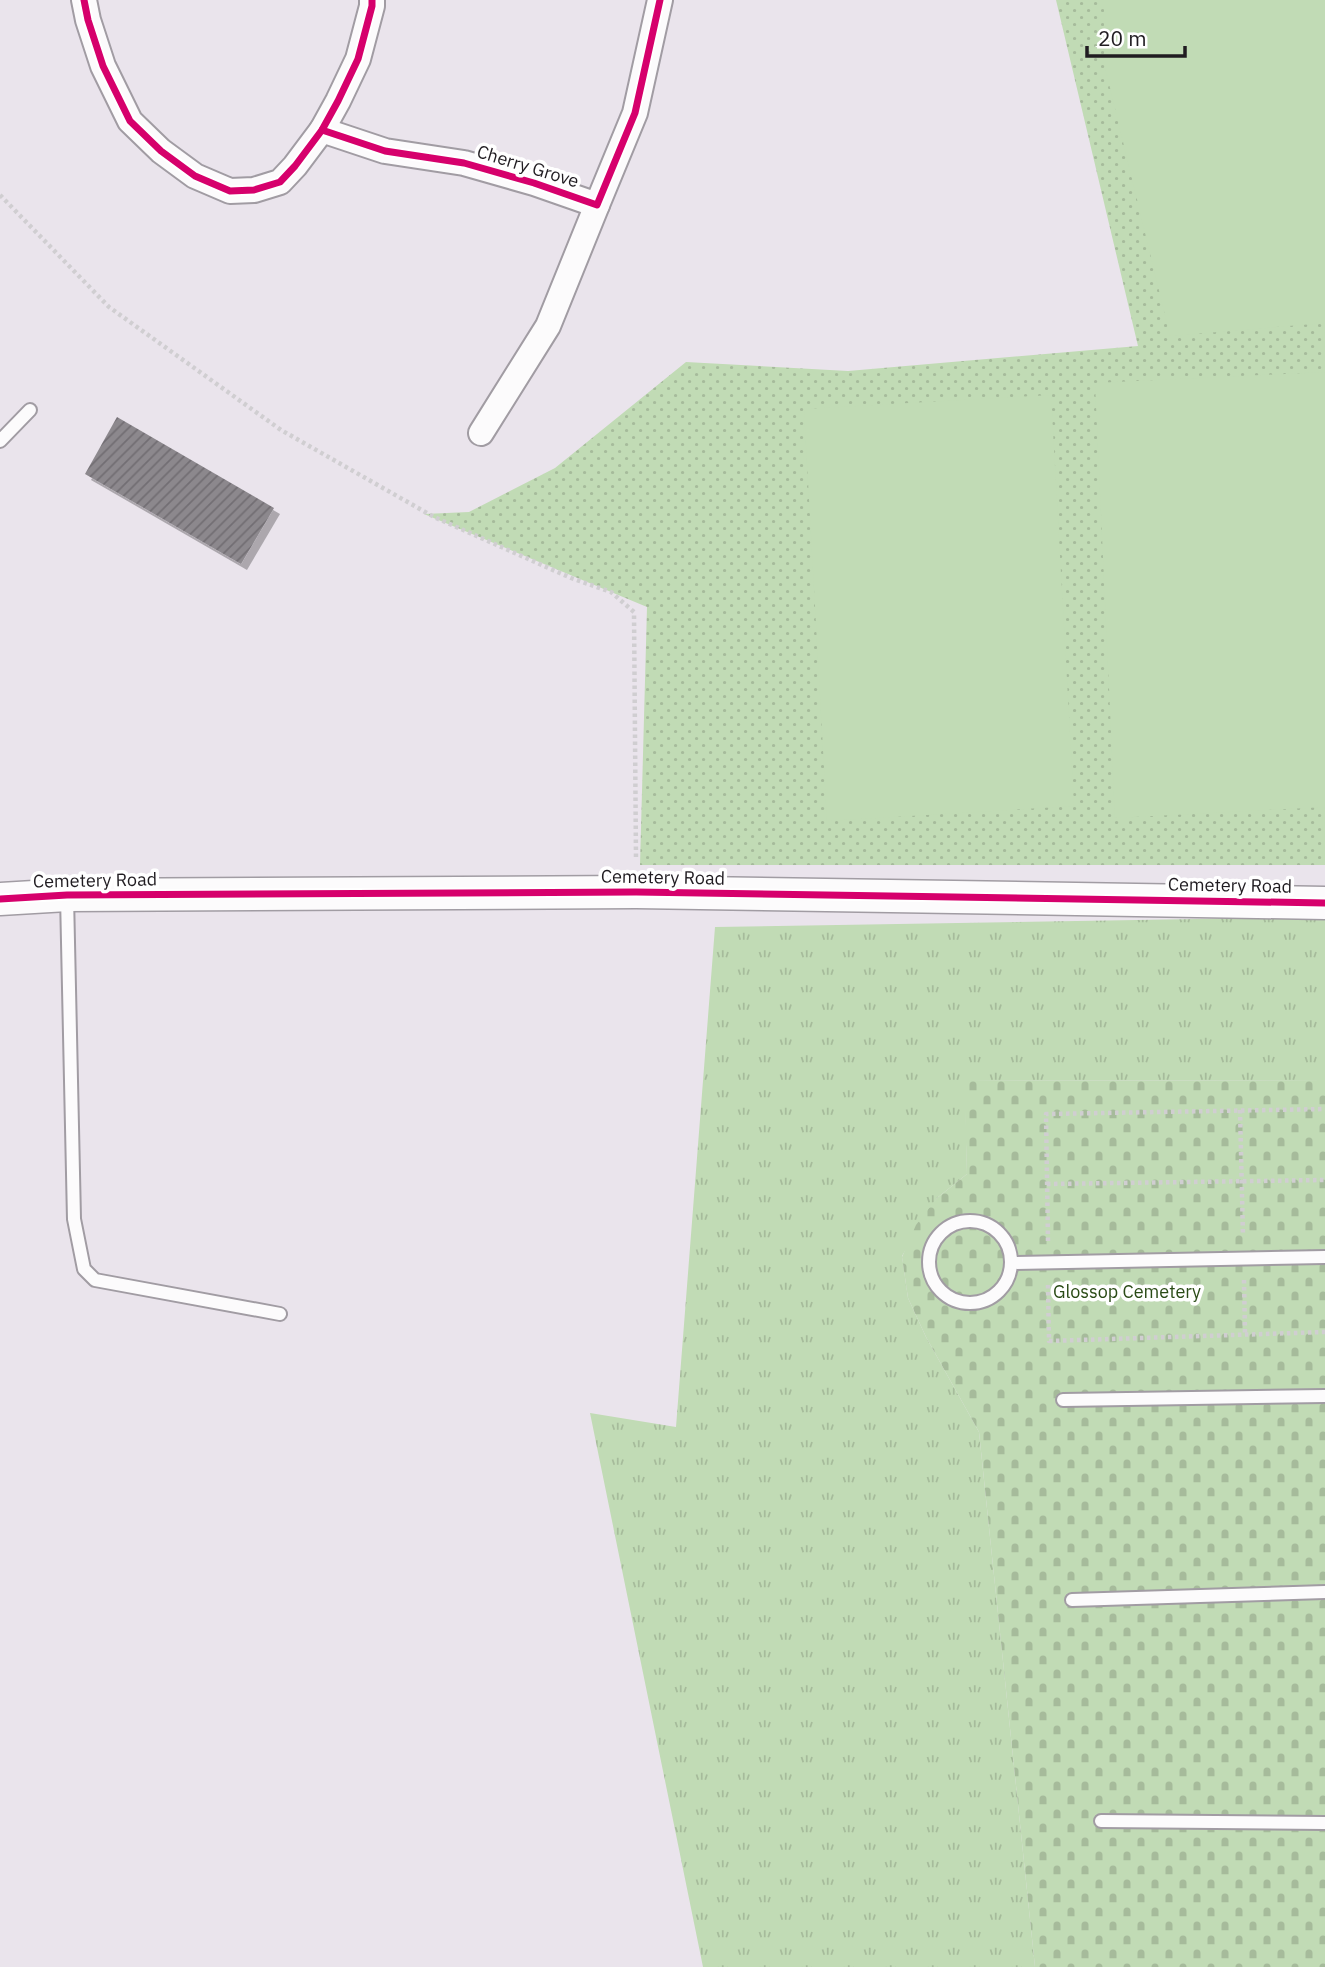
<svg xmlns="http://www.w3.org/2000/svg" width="1325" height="1967" viewBox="0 0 1325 1967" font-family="'IBM Plex Sans',sans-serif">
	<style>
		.grass { fill: url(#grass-tufts) }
		.cemetery { fill: url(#cemetery-stones) }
		.park { fill: url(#park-dots) }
		.garden { fill: #c1dbb5 }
		.building { fill: url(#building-hatch); filter: url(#shadow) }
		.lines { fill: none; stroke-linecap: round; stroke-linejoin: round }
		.service-casing { stroke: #a19ca3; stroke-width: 16 }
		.minor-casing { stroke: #a19ca3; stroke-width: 28 }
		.tertiary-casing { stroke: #a19ca3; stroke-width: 35 }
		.path { stroke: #d0ced1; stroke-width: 4.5; stroke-dasharray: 3.5 3.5; stroke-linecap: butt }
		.service { stroke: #fcfbfc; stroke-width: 12 }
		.minor { stroke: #fcfbfc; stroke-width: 24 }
		.tertiary { stroke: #fcfbfc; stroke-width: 32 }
		.cycleway-casing { stroke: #fff; stroke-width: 11 }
		.cycleway { stroke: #d6006c; stroke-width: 7 }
		.labels { text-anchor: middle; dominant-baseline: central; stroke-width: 7; stroke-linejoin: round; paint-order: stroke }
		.street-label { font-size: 18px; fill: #201c21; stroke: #fff }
		.park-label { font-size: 18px; fill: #2a4b16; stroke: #fff }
	</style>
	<defs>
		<pattern id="grass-tufts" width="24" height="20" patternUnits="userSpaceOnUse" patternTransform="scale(1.75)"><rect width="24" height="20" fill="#c1dbb5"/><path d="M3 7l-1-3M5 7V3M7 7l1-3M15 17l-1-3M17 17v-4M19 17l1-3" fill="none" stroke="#a6bb9b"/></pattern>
		<pattern id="cemetery-stones" width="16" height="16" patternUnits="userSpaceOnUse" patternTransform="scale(1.75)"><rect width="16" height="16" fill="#c1dbb5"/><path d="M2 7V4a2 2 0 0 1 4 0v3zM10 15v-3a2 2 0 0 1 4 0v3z" fill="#a6bb9b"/></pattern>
		<pattern id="park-dots" width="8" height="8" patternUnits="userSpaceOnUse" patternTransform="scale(1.75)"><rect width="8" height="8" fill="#c1dbb5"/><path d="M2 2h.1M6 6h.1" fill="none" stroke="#a6bb9b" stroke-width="1.8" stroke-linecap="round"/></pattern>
		<pattern id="building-hatch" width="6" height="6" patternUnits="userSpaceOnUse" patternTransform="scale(1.75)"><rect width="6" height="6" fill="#8c888d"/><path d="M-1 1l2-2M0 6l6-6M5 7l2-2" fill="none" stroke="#726e73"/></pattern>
		<filter id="shadow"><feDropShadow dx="6" dy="6" stdDeviation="0" flood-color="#0004"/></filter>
	</defs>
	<rect width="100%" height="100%" fill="#eae4ec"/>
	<!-- grass -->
	<polygon class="grass" points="1325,917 1325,1081 965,1080 967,1174 937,1198 902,1256 908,1298 926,1337 979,1432 1035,1967 703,1967 590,1413 676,1427 715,927"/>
	<!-- cemetery -->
	<polygon class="cemetery" points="964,1080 1325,1081 1325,1967 1035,1967 979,1432 926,1337 908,1298 902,1257 916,1225 937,1198 967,1174"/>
	<!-- park -->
	<polygon class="park" points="1056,0 1325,0 1325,865 640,865 647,607 424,514 469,512 555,468 686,362 848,371 1138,346"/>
	<!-- garden -->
	<g class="garden">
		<polygon points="1104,0 1325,0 1325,323 1170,336 1104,63"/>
		<polygon points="1325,372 1325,807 1115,818 1095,383"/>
		<polygon points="1051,395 1074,806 827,821 804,409"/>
	</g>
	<!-- building -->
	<polygon class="building" points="117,417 274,508 241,564 85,474"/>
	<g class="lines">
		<defs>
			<g id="service">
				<polyline points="0,441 30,410"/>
				<polyline points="67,896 74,1219 84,1269 95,1280 280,1314"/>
				<circle cx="970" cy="1262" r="41"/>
				<polyline points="1011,1263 1325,1257"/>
				<polyline points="1063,1400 1325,1396"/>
				<polyline points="1072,1600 1325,1592"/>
				<polyline points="1101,1821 1325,1823"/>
			</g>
			<g id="minor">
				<polyline points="84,0 88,20 103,66 130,121 161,151 195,176 230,191 254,190 280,182 295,166 322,130 338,101 358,59 372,6 372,0"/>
				<polyline points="322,130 385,151 464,163 534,183 597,205 635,113 660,0"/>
				<polyline points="481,433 548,326 597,205"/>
			</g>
			<polyline id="tertiary" points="0,899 67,895 636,892 1325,903"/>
		</defs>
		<!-- service casing -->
		<use href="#service" class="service-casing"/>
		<!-- minor casing -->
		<use href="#minor" class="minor-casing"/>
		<!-- tertiary casing -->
		<use href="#tertiary" class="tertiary-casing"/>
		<!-- path -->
		<g class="path">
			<polyline points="0,195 109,307 281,430 434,517 571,578 611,592 634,612 636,859"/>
			<polyline points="1240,1110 1243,1236"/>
			<polyline points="1047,1184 1325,1180"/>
			<polyline points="1048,1241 1046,1114 1325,1109"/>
			<polyline points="1244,1280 1245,1335"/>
			<polyline points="1048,1285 1049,1341 1325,1332"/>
		</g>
		<!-- service -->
		<use href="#service" class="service"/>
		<!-- minor -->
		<use href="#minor" class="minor"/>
		<!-- tertiary -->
		<use href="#tertiary" class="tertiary"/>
		<defs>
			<g id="cycleway">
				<polyline points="84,0 88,20 103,66 130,121 161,151 195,176 230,191 254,190 280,182 295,166 322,130 338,101 358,59 372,6 372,0"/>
				<polyline points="322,130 385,151 464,163 534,183 597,205 635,113 660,0"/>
				<polyline points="0,899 67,895 636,892 1325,903"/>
			</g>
		</defs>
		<!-- cycleway casing -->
		<use href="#cycleway" class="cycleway-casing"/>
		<!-- cycleway -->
		<use href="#cycleway" class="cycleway"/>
	</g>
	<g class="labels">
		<!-- street labels -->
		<g class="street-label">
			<text transform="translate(528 166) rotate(17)">Cherry Grove</text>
			<text transform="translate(663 877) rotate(1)">Cemetery Road</text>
			<text transform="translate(95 880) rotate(-1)">Cemetery Road</text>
			<text transform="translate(1230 885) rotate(1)">Cemetery Road</text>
		</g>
		<!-- park labels -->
		<g class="park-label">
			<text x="1127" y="1291">Glossop Cemetery</text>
		</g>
	</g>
	<!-- scale -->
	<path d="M1087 46v10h98v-10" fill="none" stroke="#201c21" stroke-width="3.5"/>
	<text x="1098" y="46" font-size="21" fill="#201c21" stroke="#ffffff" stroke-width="5" paint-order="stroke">20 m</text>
</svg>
